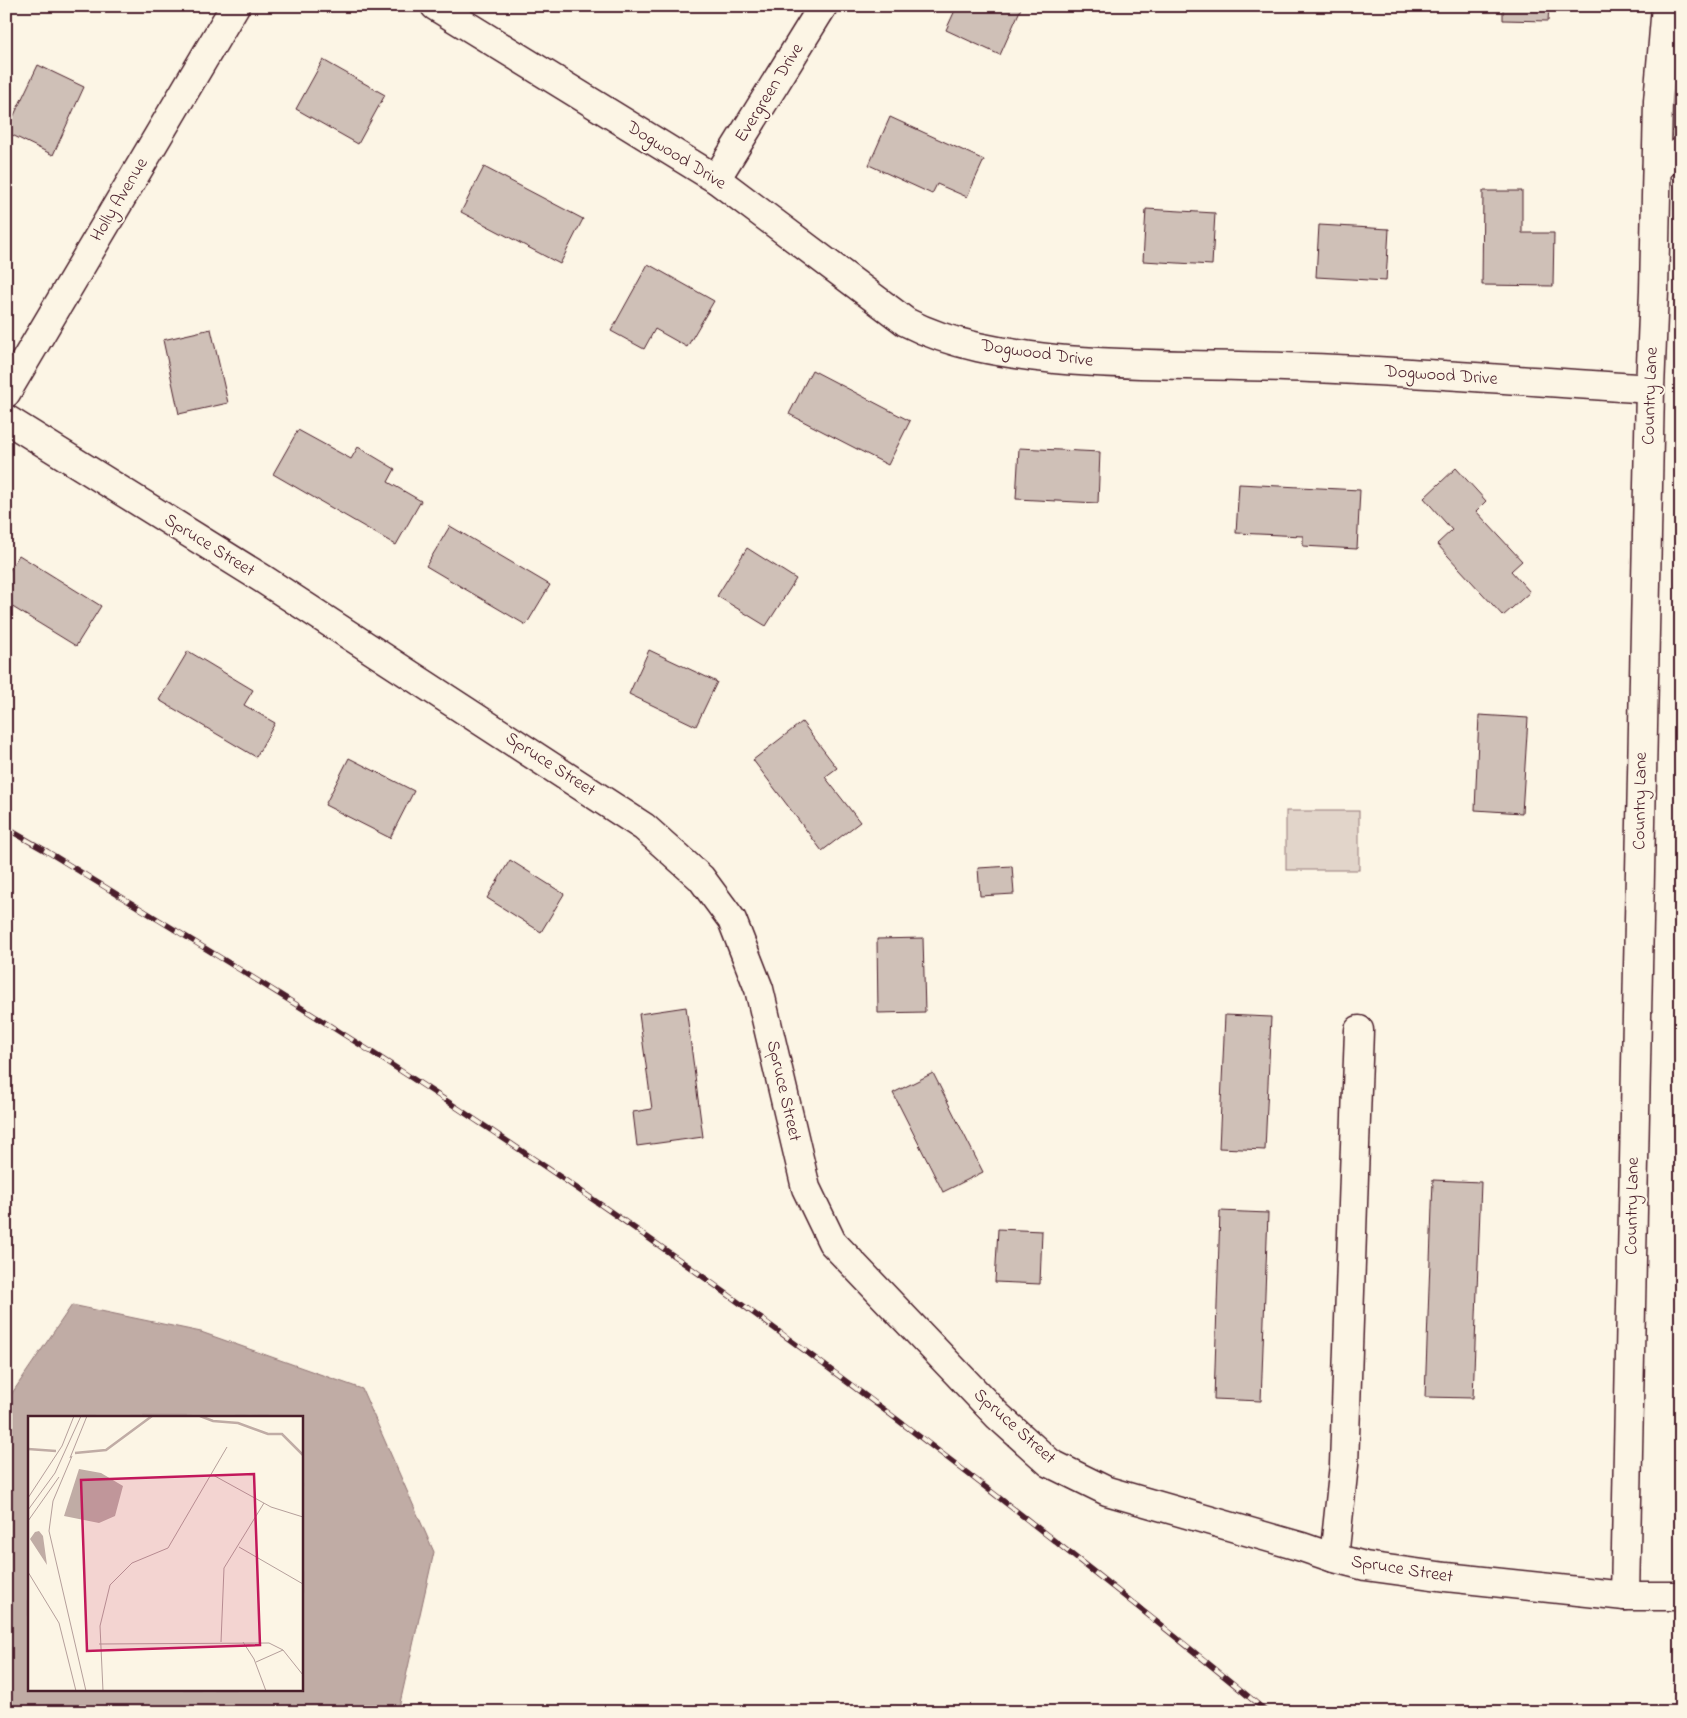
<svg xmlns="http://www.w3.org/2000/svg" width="1687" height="1718" viewBox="0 0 1687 1718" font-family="'Indie Flower',sans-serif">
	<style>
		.green { fill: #e2d5ca; stroke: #967a7a }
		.water { fill: #c0aca5; stroke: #917474; fill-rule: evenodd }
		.building { fill: #cfc0b7; stroke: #4a1f2b }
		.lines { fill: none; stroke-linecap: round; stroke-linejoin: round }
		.minor-casing { stroke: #4a1f2b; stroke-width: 31 }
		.minor { stroke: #fcf5e5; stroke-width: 28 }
		.rail-casing { stroke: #4a1f2b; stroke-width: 5.5 }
		.rail { stroke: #fcf5e5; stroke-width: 4; stroke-dasharray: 11; stroke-linecap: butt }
		.labels { text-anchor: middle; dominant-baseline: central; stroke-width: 4; stroke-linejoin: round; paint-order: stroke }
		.street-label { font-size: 18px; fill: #4a1f2b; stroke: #fcf5e5 }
		.inset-river { fill: none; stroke: #c0aca5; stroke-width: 2.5 }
		.inset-road { fill: none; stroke: #b59f9b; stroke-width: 1 }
		.view { fill: #c2185b; fill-opacity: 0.15; stroke: #c2185b; stroke-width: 2.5 }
		.inset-edge { fill: none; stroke: #4a1f2b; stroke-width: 2.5 }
	</style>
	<rect width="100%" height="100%" fill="#fcf5e5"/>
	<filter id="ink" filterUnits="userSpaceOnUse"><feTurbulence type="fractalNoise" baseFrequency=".02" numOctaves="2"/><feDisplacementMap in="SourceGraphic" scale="10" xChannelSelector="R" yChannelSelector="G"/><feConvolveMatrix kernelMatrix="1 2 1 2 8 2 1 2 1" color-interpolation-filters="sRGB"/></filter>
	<g filter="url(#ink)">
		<!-- green -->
		<rect class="green" x="1286" y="811" width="73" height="59"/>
		<!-- water -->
		<path class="water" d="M 72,1305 L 201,1332 L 362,1389 L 434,1552 L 398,1712 L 6,1712 L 6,1402 ZM 29,1417 L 301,1417 L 301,1689 L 29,1689 Z"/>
		<!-- building -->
		<g class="building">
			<polygon points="957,6 1022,6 1000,55 946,30"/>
			<polygon points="1503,6 1549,6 1548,21 1503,20"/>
			<polygon points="323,60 385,95 358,144 296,109"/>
			<polygon points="38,65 84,87 53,155 6,132"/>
			<polygon points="890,117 984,160 967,197 937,184 932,194 869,165"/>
			<polygon points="484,167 583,219 560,264 461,212"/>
			<polygon points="1483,191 1522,191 1522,233 1554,233 1553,286 1482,285"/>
			<polygon points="1146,209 1215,213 1212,265 1143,261"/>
			<polygon points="1319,225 1389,229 1386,281 1316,277"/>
			<polygon points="648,264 714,301 687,347 655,329 644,349 611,331"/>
			<polygon points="211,329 228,403 179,414 163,340"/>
			<polygon points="812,370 910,421 888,465 789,414"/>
			<polygon points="298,430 351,459 358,447 395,469 388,482 421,501 396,545 273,474"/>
			<polygon points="1019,448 1100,452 1098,503 1016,499"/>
			<polygon points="1456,468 1486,501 1476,511 1522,561 1511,571 1530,592 1503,616 1437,544 1452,530 1424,498"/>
			<polygon points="1239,484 1360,490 1357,549 1303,546 1303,536 1236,533"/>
			<polygon points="450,526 550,585 526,625 426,566"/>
			<polygon points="747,548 796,579 766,626 717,596"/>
			<polygon points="19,555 101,606 76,646 6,603 6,576"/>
			<polygon points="649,650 717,682 696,726 629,694"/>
			<polygon points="188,651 253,690 244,705 275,723 256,757 159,700"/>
			<polygon points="1479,715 1528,718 1522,813 1475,810"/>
			<polygon points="802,722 837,768 825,777 860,822 822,851 753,760"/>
			<polygon points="349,758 414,791 390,838 325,805"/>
			<polygon points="510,860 564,894 541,932 487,898"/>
			<polygon points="1012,866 1014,894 980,896 978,868"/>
			<polygon points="923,938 925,1012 878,1013 877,939"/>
			<polygon points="686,1007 703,1137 637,1146 633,1112 652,1109 639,1014"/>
			<polygon points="1225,1015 1271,1017 1265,1150 1219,1148"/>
			<polygon points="933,1073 983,1172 943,1192 893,1093"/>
			<polygon points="1433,1180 1481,1182 1473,1398 1425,1397"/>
			<polygon points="1220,1211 1268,1213 1261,1401 1214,1399"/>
			<polygon points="998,1229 1042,1231 1040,1284 995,1282"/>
		</g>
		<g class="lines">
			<defs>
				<g id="minor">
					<path d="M 435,6 L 716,179 L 906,322 C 953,346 1003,353 1055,359 C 1140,367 1226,364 1311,368 C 1424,372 1537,382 1650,389"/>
					<polyline points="1657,167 1681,152"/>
					<polyline points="716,179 823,6"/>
					<polyline points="6,393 235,6"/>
					<polyline points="6,419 263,579 644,827 701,878 732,920 759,989 806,1188 832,1242 998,1416 1050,1463 1107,1491 1302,1547 1334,1558 1365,1566 1446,1577 1625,1596 1681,1596"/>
					<polyline points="1334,1558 1344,1465 1359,1030"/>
					<polyline points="1625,1596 1650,389 1654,291 1658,101 1666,6"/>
				</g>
			</defs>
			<!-- minor casing -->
			<use href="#minor" class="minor-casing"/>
			<!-- minor -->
			<use href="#minor" class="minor"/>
			<defs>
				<path id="rail" d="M 6,828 L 48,852 C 191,940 335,1026 474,1119 C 683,1257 884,1406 1080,1561 C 1143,1611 1206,1660 1267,1712"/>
			</defs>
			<!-- rail casing -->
			<use href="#rail" class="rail-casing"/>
			<!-- rail -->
			<use href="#rail" class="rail"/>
		</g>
	</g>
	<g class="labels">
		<!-- street labels -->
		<g class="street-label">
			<text transform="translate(770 93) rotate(-58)">Evergreen Drive</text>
			<text transform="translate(676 156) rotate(32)">Dogwood Drive</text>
			<text transform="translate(120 200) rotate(-59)">Holly Avenue</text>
			<text transform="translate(1037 354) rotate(8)">Dogwood Drive</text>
			<text transform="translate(1441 376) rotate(4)">Dogwood Drive</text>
			<text transform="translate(1651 396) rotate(-88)">Country Lane</text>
			<text transform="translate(209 546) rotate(32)">Spruce Street</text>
			<text transform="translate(550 765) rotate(33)">Spruce Street</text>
			<text transform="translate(1641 801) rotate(-89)">Country Lane</text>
			<text transform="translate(783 1091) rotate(77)">Spruce Street</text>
			<text transform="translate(1633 1206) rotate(-89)">Country Lane</text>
			<text transform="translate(1014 1427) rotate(42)">Spruce Street</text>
			<text transform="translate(1402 1570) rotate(9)">Spruce Street</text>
		</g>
	</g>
	<!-- overview -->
	<g transform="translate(28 1416)">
		<rect width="275" height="275" fill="#fcf5e5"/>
		<path d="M 51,53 L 73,57 L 95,70 L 87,100 L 71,107 L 36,100 ZM 11,115 L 15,120 L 19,149 L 2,123 L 7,116 Z" fill="#c0aca5"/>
		<path class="inset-river" d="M 172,0 L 185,5 L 210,7 L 240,18 L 254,18 L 275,39M 0,33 L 28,35M 47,37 L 78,34 L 124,0"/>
		<path class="inset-road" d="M 44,40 L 25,85 L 21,115 L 58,275M 42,42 L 59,0M 185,59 L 243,91 L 275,101M 0,82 L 34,30 L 46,0M 0,94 L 27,57 L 53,0M 0,105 L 31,61M 211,131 L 275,168M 0,156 L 31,207 L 48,275M 193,226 L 196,152 L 236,87M 215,226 L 226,243 L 238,275M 71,228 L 241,227 L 255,234 L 275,259M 228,246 L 255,234M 75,275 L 72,210 L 82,169 L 104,147 L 140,132 L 199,31"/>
		<path class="view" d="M 226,58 L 232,229 L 59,235 L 53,64 Z"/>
		<rect width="275" height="275" class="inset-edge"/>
	</g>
	<!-- margin -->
	<rect width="1687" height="1718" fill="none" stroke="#fcf5e5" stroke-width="25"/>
	<rect x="12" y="12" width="1662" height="1693" fill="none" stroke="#4a1f2b" stroke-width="2" filter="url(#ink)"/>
</svg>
